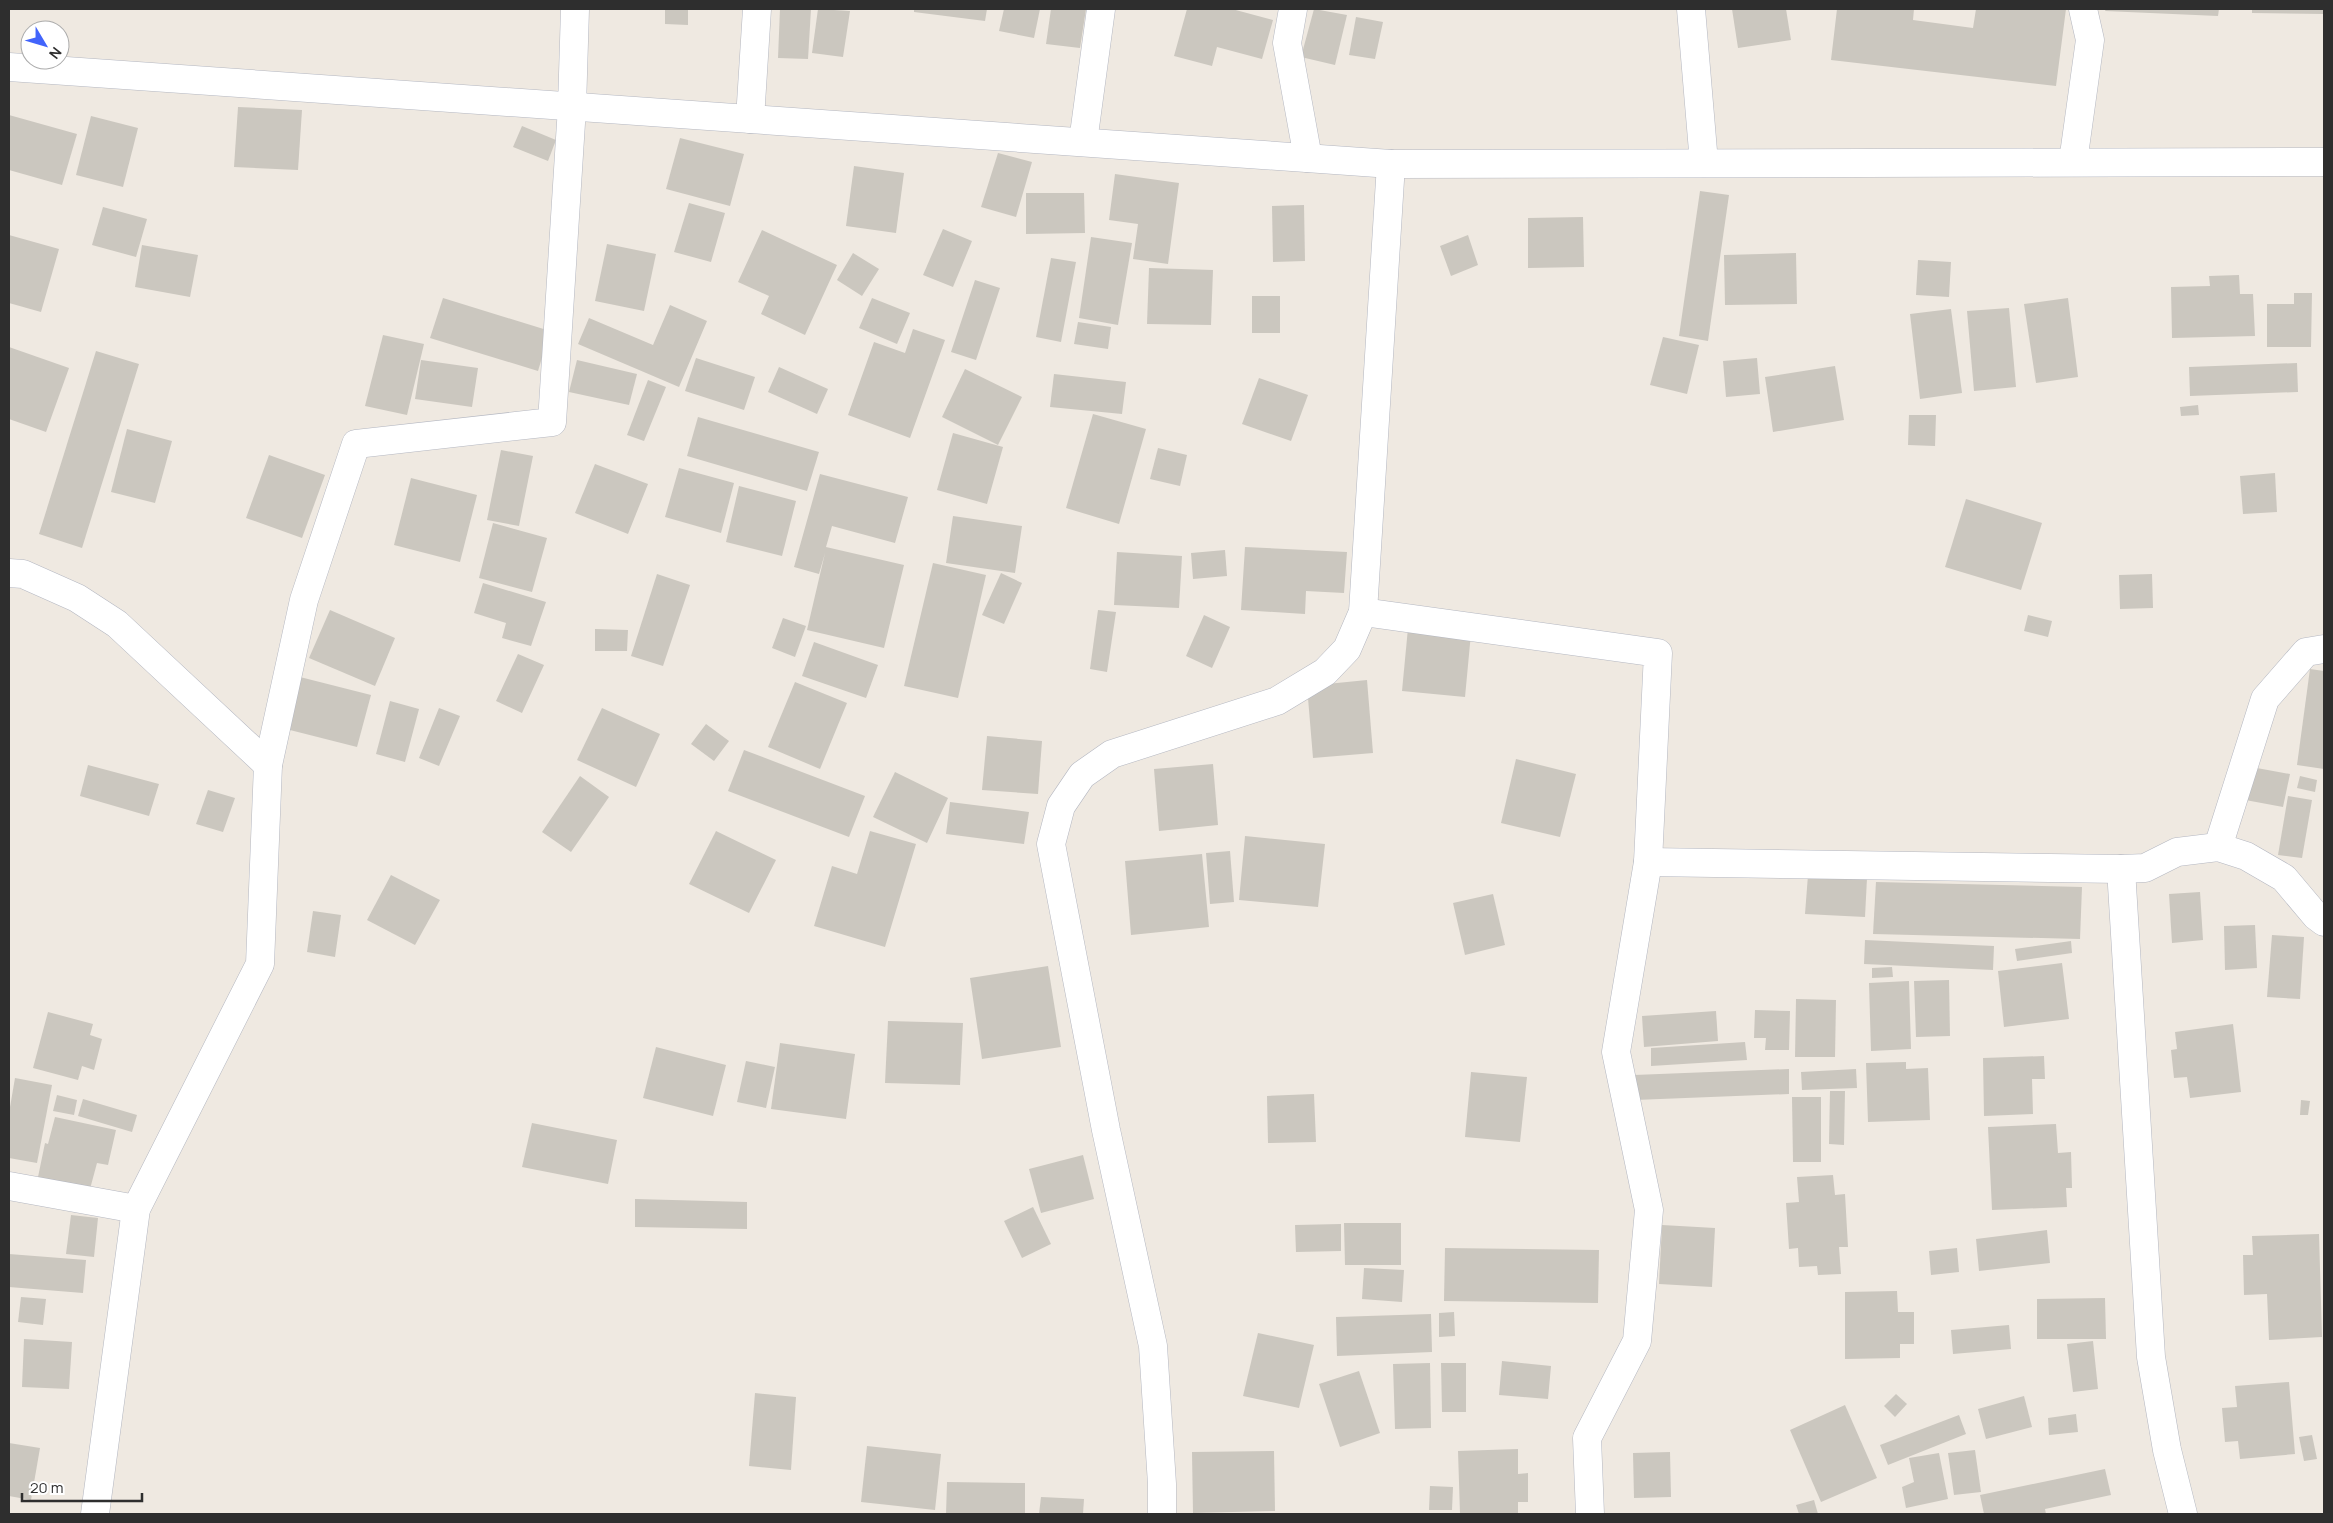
<svg xmlns="http://www.w3.org/2000/svg" width="2333" height="1523" viewBox="0 0 2333 1523" font-family="Manrope,sans-serif">
	<style>
		.building { fill: #cbc7bf }
		.lines { fill: none; stroke-linecap: round; stroke-linejoin: round }
		.minor-casing { stroke: #b4b7c1; stroke-width: 29 }
		.tertiary-casing { stroke: #b4b7c1; stroke-width: 29 }
		.minor { stroke: #fff; stroke-width: 28 }
		.tertiary { stroke: #fff; stroke-width: 28 }
	</style>
	<rect width="100%" height="100%" fill="#efe9e1"/>
	<!-- building -->
	<g class="building">
		<polygon points="665,9 688,9 688,25 665,24"/>
		<polygon points="780,9 811,9 808,59 778,58"/>
		<polygon points="818,9 850,11 843,57 812,53"/>
		<polygon points="914,9 987,9 985,21 914,12"/>
		<polygon points="1004,9 1040,9 1034,38 999,31"/>
		<polygon points="1051,9 1086,9 1080,48 1046,44"/>
		<polygon points="1187,9 1232,9 1273,20 1262,59 1217,47 1212,66 1174,56"/>
		<polygon points="1314,9 1347,15 1335,65 1301,57"/>
		<polygon points="1732,9 1786,9 1791,40 1738,48"/>
		<polygon points="1837,9 1914,9 1913,20 1973,28 1976,9 2066,9 2056,86 1831,60"/>
		<polygon points="2106,9 2219,9 2218,16 2105,11"/>
		<polygon points="2252,9 2324,9 2324,14 2252,13"/>
		<polygon points="1356,17 1383,22 1375,59 1349,55"/>
		<polygon points="238,107 302,110 298,170 234,167"/>
		<polygon points="9,115 77,134 62,185 9,170"/>
		<polygon points="91,116 138,128 123,187 76,175"/>
		<polygon points="522,126 556,140 548,161 513,147"/>
		<polygon points="680,138 744,154 730,206 666,189"/>
		<polygon points="998,153 1032,162 1016,217 981,207"/>
		<polygon points="854,166 904,173 896,233 846,226"/>
		<polygon points="1115,174 1179,183 1168,264 1133,259 1138,224 1109,220"/>
		<polygon points="1700,191 1729,195 1708,341 1679,336"/>
		<polygon points="1026,193 1084,193 1085,233 1026,234"/>
		<polygon points="689,203 725,213 711,262 674,252"/>
		<polygon points="1304,205 1305,261 1273,262 1272,206"/>
		<polygon points="103,207 147,219 136,257 92,245"/>
		<polygon points="1583,217 1584,267 1528,268 1528,218"/>
		<polygon points="943,229 972,241 953,287 923,275"/>
		<polygon points="762,230 837,265 805,335 761,314 769,296 738,282"/>
		<polygon points="9,235 59,249 41,312 9,303"/>
		<polygon points="1468,235 1478,265 1451,276 1440,246"/>
		<polygon points="1091,237 1132,243 1118,325 1079,318"/>
		<polygon points="607,244 656,254 644,311 595,301"/>
		<polygon points="142,245 198,255 190,297 135,287"/>
		<polygon points="853,253 879,269 862,296 837,280"/>
		<polygon points="1796,253 1797,304 1725,305 1724,255"/>
		<polygon points="1051,258 1076,262 1061,342 1036,337"/>
		<polygon points="1918,260 1951,262 1949,297 1916,295"/>
		<polygon points="1149,268 1213,270 1211,325 1147,324"/>
		<polygon points="2239,275 2240,294 2253,294 2255,336 2172,338 2171,287 2210,286 2209,276"/>
		<polygon points="975,280 1000,288 976,360 951,352"/>
		<polygon points="2294,293 2312,293 2311,347 2267,347 2267,304 2294,304"/>
		<rect x="1252" y="296" width="28" height="37"/>
		<polygon points="443,298 550,331 538,371 430,338"/>
		<polygon points="872,298 910,313 897,344 859,328"/>
		<polygon points="2068,298 2078,377 2036,383 2024,304"/>
		<polygon points="670,305 707,321 679,387 578,344 589,318 653,345"/>
		<polygon points="2009,308 2016,387 1974,391 1967,311"/>
		<polygon points="1951,309 1962,393 1920,399 1910,314"/>
		<polygon points="1078,322 1111,327 1108,349 1074,344"/>
		<polygon points="913,329 945,340 910,438 848,415 874,342 905,353"/>
		<polygon points="383,335 424,344 407,415 365,406"/>
		<polygon points="1663,337 1699,345 1687,394 1650,385"/>
		<polygon points="9,347 69,368 46,432 9,419"/>
		<polygon points="96,351 139,364 82,548 39,534"/>
		<polygon points="696,358 755,377 744,410 685,391"/>
		<polygon points="1757,358 1760,394 1726,397 1723,361"/>
		<polygon points="421,360 478,368 472,407 415,399"/>
		<polygon points="577,360 637,374 629,405 569,392"/>
		<polygon points="2297,363 2298,392 2190,396 2189,367"/>
		<polygon points="1835,366 1844,420 1773,432 1765,377"/>
		<polygon points="779,367 828,389 817,414 768,392"/>
		<polygon points="965,369 1022,397 998,445 942,417"/>
		<polygon points="1054,374 1126,382 1122,414 1050,407"/>
		<polygon points="1259,378 1308,395 1291,441 1242,424"/>
		<polygon points="648,380 666,387 644,441 627,435"/>
		<polygon points="2198,405 2199,415 2181,416 2180,407"/>
		<polygon points="1093,414 1146,429 1119,524 1066,508"/>
		<polygon points="1909,415 1936,415 1935,446 1908,445"/>
		<polygon points="698,417 819,452 807,491 687,456"/>
		<polygon points="127,429 172,441 155,503 111,492"/>
		<polygon points="953,433 1003,447 987,504 937,490"/>
		<polygon points="1158,448 1187,455 1180,486 1150,479"/>
		<polygon points="501,450 533,456 519,526 487,520"/>
		<polygon points="269,455 325,475 302,538 246,518"/>
		<polygon points="595,464 648,484 628,534 575,513"/>
		<polygon points="679,468 734,483 721,533 665,517"/>
		<polygon points="2275,473 2277,512 2243,514 2240,476"/>
		<polygon points="820,474 908,497 895,543 832,526 826,547 904,565 884,648 807,630 825,553 819,574 794,567"/>
		<polygon points="411,478 477,495 460,562 394,545"/>
		<polygon points="739,486 796,501 782,556 726,542"/>
		<polygon points="1966,499 2042,523 2021,590 1945,567"/>
		<polygon points="953,516 1022,526 1015,573 946,563"/>
		<polygon points="493,523 547,538 532,592 479,578"/>
		<polygon points="1245,547 1347,552 1344,593 1306,591 1305,614 1241,610"/>
		<polygon points="1225,550 1227,576 1193,579 1191,553"/>
		<polygon points="1117,552 1182,556 1179,608 1114,605"/>
		<polygon points="933,563 986,575 958,698 904,686"/>
		<polygon points="1001,573 1022,583 1004,624 982,615"/>
		<polygon points="657,574 690,585 663,666 631,656"/>
		<polygon points="2152,574 2153,608 2120,609 2119,575"/>
		<polygon points="483,583 546,602 531,646 502,638 506,623 474,613"/>
		<polygon points="330,610 395,638 375,686 309,658"/>
		<polygon points="1098,610 1116,612 1107,672 1090,669"/>
		<polygon points="1204,615 1230,627 1212,668 1186,656"/>
		<polygon points="2028,615 2052,621 2048,637 2024,631"/>
		<polygon points="783,618 806,626 795,657 772,648"/>
		<polygon points="1408,628 1471,633 1465,697 1402,691"/>
		<polygon points="595,629 628,630 627,651 595,651"/>
		<polygon points="814,642 878,665 866,698 802,676"/>
		<polygon points="518,654 544,665 522,713 496,701"/>
		<polygon points="2310,669 2324,671 2324,769 2297,765"/>
		<polygon points="300,677 371,695 357,747 286,729"/>
		<polygon points="1367,680 1373,753 1313,758 1307,686"/>
		<polygon points="795,682 847,703 820,769 768,747"/>
		<polygon points="390,701 419,709 405,762 376,754"/>
		<polygon points="439,708 460,716 439,766 419,758"/>
		<polygon points="602,708 660,734 636,787 577,760"/>
		<polygon points="706,724 729,741 714,761 691,744"/>
		<polygon points="987,736 1042,741 1038,794 982,790"/>
		<polygon points="744,750 865,796 849,837 728,791"/>
		<polygon points="1516,759 1576,774 1560,837 1501,823"/>
		<polygon points="1213,764 1218,825 1159,831 1154,769"/>
		<polygon points="88,765 159,784 149,816 80,796"/>
		<polygon points="2246,766 2290,774 2283,807 2240,799"/>
		<polygon points="895,772 948,798 927,843 873,817"/>
		<polygon points="580,776 609,797 571,852 542,832"/>
		<polygon points="2300,776 2317,780 2315,792 2297,788"/>
		<polygon points="208,790 235,798 223,832 196,824"/>
		<polygon points="2288,796 2312,800 2302,858 2278,855"/>
		<polygon points="950,802 1029,812 1024,844 946,834"/>
		<polygon points="716,831 776,860 749,913 689,884"/>
		<polygon points="870,831 916,844 885,947 814,926 832,866 857,874"/>
		<polygon points="1245,836 1325,844 1318,907 1239,900"/>
		<polygon points="1230,851 1234,902 1210,904 1206,853"/>
		<polygon points="1202,854 1209,927 1131,935 1125,861"/>
		<polygon points="391,875 440,900 415,945 367,920"/>
		<polygon points="1808,875 1867,878 1865,917 1805,914"/>
		<polygon points="1876,882 2082,887 2080,939 1873,934"/>
		<polygon points="2200,892 2203,940 2172,943 2169,894"/>
		<polygon points="1493,894 1505,945 1465,955 1453,903"/>
		<polygon points="313,911 341,915 335,957 307,952"/>
		<polygon points="2255,925 2257,968 2225,970 2224,926"/>
		<polygon points="2272,935 2304,937 2300,999 2267,997"/>
		<polygon points="1865,940 1994,946 1993,970 1864,964"/>
		<polygon points="2071,941 2072,953 2017,961 2015,949"/>
		<polygon points="2062,963 2069,1019 2004,1027 1998,971"/>
		<polygon points="1048,966 1061,1047 982,1059 970,978"/>
		<polygon points="1892,967 1893,977 1872,978 1872,968"/>
		<polygon points="1949,980 1950,1036 1916,1037 1914,981"/>
		<polygon points="1909,981 1911,1049 1871,1051 1869,983"/>
		<polygon points="1796,999 1836,1000 1835,1057 1795,1057"/>
		<polygon points="1755,1010 1790,1011 1789,1050 1765,1050 1766,1038 1754,1038"/>
		<polygon points="1716,1011 1718,1041 1644,1047 1642,1016"/>
		<polygon points="48,1012 93,1024 90,1035 102,1039 94,1070 82,1066 78,1080 33,1068"/>
		<polygon points="888,1021 963,1023 960,1085 885,1083"/>
		<polygon points="2233,1024 2241,1092 2190,1098 2187,1077 2174,1078 2171,1050 2177,1049 2175,1032"/>
		<polygon points="1745,1042 1747,1060 1651,1066 1651,1048"/>
		<polygon points="780,1043 855,1054 846,1119 771,1109"/>
		<polygon points="656,1047 726,1065 713,1116 643,1098"/>
		<polygon points="2044,1056 2045,1079 2032,1079 2033,1114 1984,1116 1983,1058"/>
		<polygon points="746,1061 775,1067 766,1108 737,1102"/>
		<polygon points="1906,1062 1906,1069 1928,1068 1930,1120 1868,1122 1866,1063"/>
		<polygon points="1789,1069 1789,1094 1635,1100 1634,1075"/>
		<polygon points="1856,1069 1857,1088 1802,1090 1801,1072"/>
		<polygon points="1471,1072 1527,1077 1520,1142 1465,1137"/>
		<polygon points="15,1078 52,1085 37,1163 9,1158 9,1113"/>
		<polygon points="1830,1091 1845,1091 1844,1145 1829,1144"/>
		<polygon points="1314,1094 1316,1142 1268,1143 1267,1096"/>
		<polygon points="57,1095 77,1100 74,1115 53,1111"/>
		<polygon points="1792,1097 1821,1097 1821,1162 1793,1162"/>
		<polygon points="83,1099 137,1115 132,1132 78,1116"/>
		<polygon points="2301,1100 2310,1101 2308,1115 2300,1115"/>
		<polygon points="55,1117 116,1130 108,1165 97,1163 90,1189 38,1177 45,1143 48,1144"/>
		<polygon points="532,1123 617,1140 608,1184 522,1167"/>
		<polygon points="2056,1124 2058,1153 2071,1152 2072,1188 2066,1188 2067,1207 1992,1210 1988,1127"/>
		<polygon points="1083,1155 1094,1199 1041,1213 1029,1169"/>
		<polygon points="1833,1175 1835,1195 1845,1194 1848,1247 1839,1247 1841,1274 1818,1275 1817,1266 1799,1267 1798,1248 1789,1249 1786,1203 1799,1202 1797,1177"/>
		<polygon points="635,1199 747,1202 747,1229 635,1227"/>
		<polygon points="1033,1207 1051,1244 1022,1258 1004,1221"/>
		<polygon points="71,1215 98,1218 94,1257 66,1254"/>
		<polygon points="1344,1223 1401,1223 1401,1265 1345,1265"/>
		<polygon points="1341,1224 1341,1251 1296,1252 1295,1225"/>
		<polygon points="1662,1225 1715,1228 1712,1287 1659,1284"/>
		<polygon points="2047,1230 2050,1263 1979,1271 1976,1239"/>
		<polygon points="2319,1234 2322,1337 2269,1340 2267,1294 2244,1295 2243,1255 2253,1255 2252,1236"/>
		<polygon points="1445,1248 1599,1250 1598,1303 1444,1301"/>
		<polygon points="1957,1248 1959,1272 1931,1275 1929,1251"/>
		<polygon points="9,1254 86,1260 83,1293 9,1287"/>
		<polygon points="1364,1268 1404,1270 1402,1302 1362,1299"/>
		<polygon points="1897,1291 1898,1312 1914,1312 1914,1344 1900,1344 1900,1358 1845,1359 1845,1292"/>
		<polygon points="21,1297 46,1299 43,1325 18,1322"/>
		<polygon points="2105,1298 2106,1339 2037,1339 2037,1299"/>
		<polygon points="1454,1312 1455,1336 1439,1337 1439,1313"/>
		<polygon points="1431,1314 1432,1352 1337,1356 1336,1317"/>
		<polygon points="2009,1325 2011,1349 1953,1354 1951,1330"/>
		<polygon points="1258,1333 1314,1345 1299,1408 1243,1396"/>
		<polygon points="24,1339 72,1342 69,1389 22,1387"/>
		<polygon points="2093,1341 2098,1389 2073,1392 2067,1344"/>
		<polygon points="1502,1361 1551,1366 1548,1399 1499,1395"/>
		<polygon points="1430,1363 1431,1428 1395,1429 1393,1364"/>
		<polygon points="1441,1363 1466,1363 1466,1412 1442,1412"/>
		<polygon points="1359,1371 1380,1433 1340,1447 1319,1384"/>
		<polygon points="2289,1382 2295,1454 2240,1459 2238,1441 2225,1442 2222,1408 2237,1407 2235,1386"/>
		<polygon points="755,1393 796,1397 791,1470 749,1466"/>
		<polygon points="1896,1394 1907,1404 1895,1417 1884,1406"/>
		<polygon points="2024,1396 2032,1427 1986,1439 1978,1409"/>
		<polygon points="1845,1405 1877,1478 1821,1502 1790,1430"/>
		<polygon points="2076,1414 2078,1432 2049,1435 2048,1418"/>
		<polygon points="1959,1415 1966,1434 1888,1465 1880,1445"/>
		<polygon points="2312,1435 2317,1459 2304,1461 2299,1437"/>
		<polygon points="9,1443 40,1448 31,1500 9,1496"/>
		<polygon points="867,1446 941,1454 935,1510 861,1502"/>
		<polygon points="1518,1449 1518,1474 1528,1473 1528,1502 1518,1502 1518,1514 1460,1514 1458,1451"/>
		<polygon points="1975,1450 1981,1492 1954,1495 1948,1453"/>
		<polygon points="1274,1451 1275,1511 1193,1513 1192,1452"/>
		<polygon points="1670,1452 1671,1497 1634,1498 1633,1453"/>
		<polygon points="1939,1453 1948,1499 1906,1508 1902,1487 1914,1482 1909,1458"/>
		<polygon points="2105,1469 2111,1495 2045,1509 2046,1514 1984,1514 1980,1495"/>
		<polygon points="947,1482 1025,1483 1025,1514 946,1514"/>
		<polygon points="1430,1486 1453,1487 1452,1510 1429,1510"/>
		<polygon points="1041,1497 1084,1499 1083,1514 1039,1514"/>
		<polygon points="1814,1500 1818,1514 1799,1514 1796,1505"/>
	</g>
	<g class="lines">
		<defs>
			<g id="minor">
				<polyline points="1293,9 1287,43 1308,158"/>
				<polyline points="1691,9 1704,163"/>
				<polyline points="750,119 757,9"/>
				<polyline points="1083,142 1101,9"/>
				<polyline points="2073,162 2090,40 2083,9"/>
				<polyline points="9,573 23,574 77,598 117,624 268,765"/>
				<polyline points="1363,612 1658,653 1648,862 1616,1052 1649,1210 1637,1341 1587,1438 1590,1514"/>
				<polyline points="2218,847 2265,699 2306,652 2324,649"/>
				<polyline points="1648,862 2121,869 2145,868 2177,852 2218,847 2246,856 2284,878 2316,916 2324,922"/>
				<polyline points="2121,869 2151,1357 2167,1450 2183,1514"/>
				<polyline points="9,1186 136,1209"/>
				<polyline points="95,1514 136,1209 260,964 268,765 304,600 356,444 552,422 572,107 575,9"/>
				<polyline points="1162,1514 1162,1484 1153,1346 1106,1130 1051,844 1061,806 1082,775 1112,754 1277,701 1325,672 1347,649 1363,612 1391,164"/>
			</g>
			<polyline id="tertiary" points="9,67 1391,164 2324,162"/>
		</defs>
		<!-- minor casing -->
		<use href="#minor" class="minor-casing"/>
		<!-- tertiary casing -->
		<use href="#tertiary" class="tertiary-casing"/>
		<!-- minor -->
		<use href="#minor" class="minor"/>
		<!-- tertiary -->
		<use href="#tertiary" class="tertiary"/>
	</g>
	<!-- border -->
	<rect width="2333" height="1523" fill="none" stroke="#2e2e2e" stroke-width="20"/>
	<!-- north arrow -->
	<g transform="translate(45 45) rotate(128)"><circle r="24" fill="#ffffff" stroke="#ababab"/>
	<path d="M0-4L9 19L0 12L-9 19Z" fill="#4264fb"/>
	<text y="-8" font-size="14" font-weight="bold" text-anchor="middle" fill="#2e2e2e">N</text>
	</g>
	<!-- scale -->
	<path d="M22 1493v8h120v-8" fill="none" stroke="#2e2e2e" stroke-width="2.5"/>
	<text x="30" y="1493" font-size="15" fill="#2e2e2e" stroke="#ffffff" stroke-width="4" paint-order="stroke">20 m</text>
</svg>
